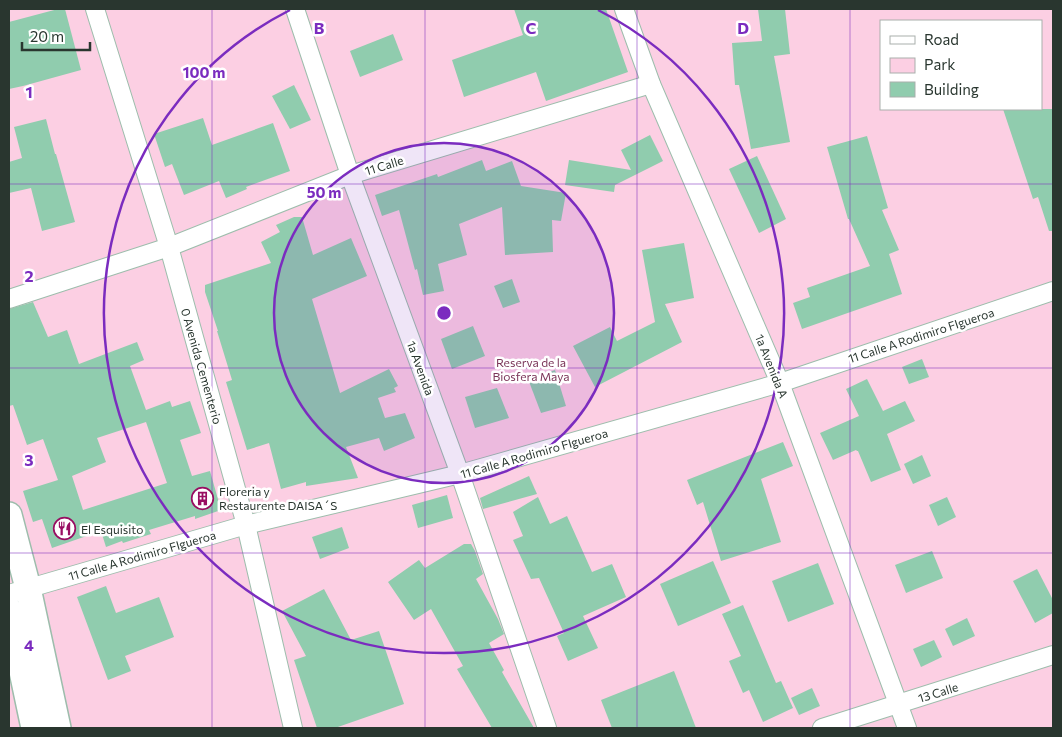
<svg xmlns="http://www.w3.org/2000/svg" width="1062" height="737" viewBox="0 0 1062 737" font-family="Commissioner,sans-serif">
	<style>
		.green { fill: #fccfe3; fill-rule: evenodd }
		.building { fill: #90ccae; fill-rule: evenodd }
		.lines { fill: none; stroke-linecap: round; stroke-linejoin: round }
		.street-casing { stroke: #9dbdac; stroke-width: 20 }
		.secondary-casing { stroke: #9dbdac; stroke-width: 28 }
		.street { stroke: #fff; stroke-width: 18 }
		.secondary { stroke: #fff; stroke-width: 25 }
		.grid { fill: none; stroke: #7b2cbf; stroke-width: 1; stroke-opacity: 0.55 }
		.ring { fill: none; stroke: #7b2cbf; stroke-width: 2.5 }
		.labels { text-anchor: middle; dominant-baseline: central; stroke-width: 5; stroke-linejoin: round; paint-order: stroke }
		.street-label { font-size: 12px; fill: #29362f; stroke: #fff }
		.park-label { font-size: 12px; fill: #7b3659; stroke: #fff }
		.poi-label { font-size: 12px; fill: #29362f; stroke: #fff; text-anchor: start }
		.grid-label { font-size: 16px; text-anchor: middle; font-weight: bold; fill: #7b2cbf; stroke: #fff; stroke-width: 5; stroke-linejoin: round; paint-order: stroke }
		.centre { fill: #7b2cbf; stroke: #fff; stroke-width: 2.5 }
		.ring-label { font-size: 15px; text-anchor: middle; font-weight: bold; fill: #7b2cbf; stroke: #fff; stroke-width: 5; stroke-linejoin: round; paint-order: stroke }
	</style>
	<rect width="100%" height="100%" fill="#f2fff8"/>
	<!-- green -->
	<path class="green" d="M 9,9 L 1053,9 L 1053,728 L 9,728 ZM 881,21 L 1041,21 L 1041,109 L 881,109 Z"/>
	<!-- building -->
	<g class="building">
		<polygon points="58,9 65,9 81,70 23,86 9,89 9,22"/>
		<polygon points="514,9 606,9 628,72 546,101 536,72 464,97 452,60 523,35"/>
		<polygon points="758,9 785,9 790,54 774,56 790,142 751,149 739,85 735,85 732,43 762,41"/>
		<polygon points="393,34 403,60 360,77 350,51"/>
		<polygon points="294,85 311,120 290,129 272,96"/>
		<polygon points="1003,109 1053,109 1053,231 1049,231 1038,197 1033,199"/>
		<polygon points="203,118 212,145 273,123 290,171 246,187 247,189 226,198 219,181 184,195 172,164 165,167 154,134"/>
		<polygon points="46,119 55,154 56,154 75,222 42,231 31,188 9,193 9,162 22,158 14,127"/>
		<polygon points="650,135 663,161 615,185 614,192 565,185 569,160 631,170 621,150"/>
		<polygon points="867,136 888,208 882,210 899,250 889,254 902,294 802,329 793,303 810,297 807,288 870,266 849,219 848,219 827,147"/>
		<polygon points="757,156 786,219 759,233 729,169"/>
		<polygon points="482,160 486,171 512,161 521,186 566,193 561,221 552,220 553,252 505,255 502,207 459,224 467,255 438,264 444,291 423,295 417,269 415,270 399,210 382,216 375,195 437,174 438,177"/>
		<polygon points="294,217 302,217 313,255 351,238 367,276 312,299 340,393 389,369 398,386 394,388 396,392 378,398 385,418 405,413 415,438 384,451 379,438 346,447 358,478 306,486 306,482 281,489 269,443 247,450 226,382 232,380 217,331 218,331 205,292 205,285 271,263 261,242 280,232 276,225"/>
		<polygon points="684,243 694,298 665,304 682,342 595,387 573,346 610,327 617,341 655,322 642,250"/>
		<polygon points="512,279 520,302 503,308 494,286"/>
		<path d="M 33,302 L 48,337 L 67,330 L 79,364 L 137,342 L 144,360 L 130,366 L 146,410 L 170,401 L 172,407 L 190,401 L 201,433 L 180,440 L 192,476 L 210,471 L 221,510 L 195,519 L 195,516 L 149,530 L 151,534 L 123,543 L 122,541 L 106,547 L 101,531 L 52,548 L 42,519 L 33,522 L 23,491 L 58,480 L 43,439 L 27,445 L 13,405 L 9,406 L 9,309 ZM 146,422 L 167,483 L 83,510 L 72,476 L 106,462 L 97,438 Z"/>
		<polygon points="473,326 485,356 452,369 441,339"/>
		<polygon points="922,359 929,377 909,384 902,367"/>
		<polygon points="555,370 566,406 541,413 528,379"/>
		<polygon points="867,379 883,411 905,401 915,421 887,434 901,470 871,482 858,451 857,451 856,450 833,460 820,433 859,416 846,389"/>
		<polygon points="497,388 509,418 475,428 465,397"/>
		<polygon points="783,442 793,466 761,479 781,542 721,561 703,502 697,505 687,480"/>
		<polygon points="922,455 931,476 913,484 904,464"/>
		<polygon points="529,476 537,494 483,509 480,498"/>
		<polygon points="447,495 453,518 418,528 412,505"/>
		<polygon points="538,497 550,524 567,516 592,572 612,564 626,597 583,616 598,648 568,661 557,636 564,633 539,578 531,579 513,540 523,536 513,512"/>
		<polygon points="947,497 956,517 938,526 929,505"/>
		<polygon points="342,527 349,548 320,559 312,537"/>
		<polygon points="464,544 471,544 475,551 483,574 476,579 498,619 504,634 489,643 504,670 502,672 534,728 492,728 457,669 463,666 431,609 414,620 388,582 419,560 425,568"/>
		<polygon points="932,551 943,578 906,593 895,565"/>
		<polygon points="713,561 731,603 678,626 660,584"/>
		<polygon points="818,563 834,604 788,622 772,581"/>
		<polygon points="1037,569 1053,600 1053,613 1035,623 1013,581"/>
		<polygon points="106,586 116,613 159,597 174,637 125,656 131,671 108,680 77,597"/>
		<polygon points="324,589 351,640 379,631 404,704 335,728 317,728 294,660 306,656 282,611"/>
		<polygon points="743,605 776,683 781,681 793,708 763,722 749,690 743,693 729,661 741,656 722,614"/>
		<polygon points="967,618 975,636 953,646 945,629"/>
		<polygon points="934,640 942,657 921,667 913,649"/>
		<polygon points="674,671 696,728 612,728 601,700"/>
		<polygon points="812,688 820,706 799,715 791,698"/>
	</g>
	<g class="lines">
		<defs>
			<g id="street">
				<polyline points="95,9 169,247 246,525 293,728"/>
				<polyline points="295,9 350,175 460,474 547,728"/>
				<polyline points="624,9 651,84 780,383 907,728"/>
				<polyline points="9,299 169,247 350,175 651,84"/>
				<polyline points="9,594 246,525 460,474 780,383 1053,291"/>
				<polyline points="822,728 1053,655"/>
			</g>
			<g id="secondary">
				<polyline points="9,515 28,588 58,728"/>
				<polyline points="9,610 34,728"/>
			</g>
		</defs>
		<!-- street casing -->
		<use href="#street" class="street-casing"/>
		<!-- secondary casing -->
		<use href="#secondary" class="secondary-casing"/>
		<!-- street -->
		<use href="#street" class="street"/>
		<!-- secondary -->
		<use href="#secondary" class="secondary"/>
	</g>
	<!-- grid -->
	<path class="grid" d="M 212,9 L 212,728M 425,9 L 425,728M 637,9 L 637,728M 850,9 L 850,728M 9,184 L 1053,184M 9,368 L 1053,368M 9,553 L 1053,553"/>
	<!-- distance rings -->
	<circle cx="444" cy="313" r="170" fill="#7b2cbf" fill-opacity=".12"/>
	<g class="ring">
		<circle cx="444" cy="313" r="170"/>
		<path d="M598 10A340 340 0 1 1 290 10"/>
	</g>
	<!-- icons -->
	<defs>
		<symbol id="building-ring" viewBox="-11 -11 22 22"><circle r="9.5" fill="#fff" stroke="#980e62" stroke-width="1.5"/><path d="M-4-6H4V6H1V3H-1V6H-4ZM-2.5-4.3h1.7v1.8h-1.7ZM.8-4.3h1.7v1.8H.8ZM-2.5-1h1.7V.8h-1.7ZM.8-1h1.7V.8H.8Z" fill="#980e62"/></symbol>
		<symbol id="restaurant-ring" viewBox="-11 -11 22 22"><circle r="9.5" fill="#fff" stroke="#980e62" stroke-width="1.5"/><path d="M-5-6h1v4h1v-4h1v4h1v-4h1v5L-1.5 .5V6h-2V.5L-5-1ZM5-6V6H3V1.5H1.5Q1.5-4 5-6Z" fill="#980e62"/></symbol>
	</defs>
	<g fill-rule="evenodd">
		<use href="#building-ring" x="190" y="486" width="25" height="25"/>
		<use href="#restaurant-ring" x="52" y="516" width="25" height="25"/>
	</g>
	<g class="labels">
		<!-- street labels -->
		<g class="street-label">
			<text transform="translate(384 165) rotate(-17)">11 Calle</text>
			<text transform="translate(921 335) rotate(-18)">11 Calle A Rodimiro FIgueroa</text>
			<text transform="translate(202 366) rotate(74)">0 Avenida Cementerio</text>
			<text transform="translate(772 366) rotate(68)">1a Avenida A</text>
			<text transform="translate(421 368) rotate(70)">1a Avenida</text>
			<text transform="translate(534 453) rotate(-16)">11 Calle A Rodimiro FIgueroa</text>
			<text transform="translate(142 555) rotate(-16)">11 Calle A Rodimiro FIgueroa</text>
			<text transform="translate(938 692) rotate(-17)">13 Calle</text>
		</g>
		<!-- park labels -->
		<g class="park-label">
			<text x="531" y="362">Reserva de la<tspan x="531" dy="14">Biosfera Maya</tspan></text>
		</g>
		<!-- poi labels -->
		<g class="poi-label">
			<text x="219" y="491">Floreria y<tspan x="219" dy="14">Restaurente DAISA´S</tspan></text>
			<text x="81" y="529">El Esquisito</text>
		</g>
	</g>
	<g class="grid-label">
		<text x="319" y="34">B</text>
		<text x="531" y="34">C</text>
		<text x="743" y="34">D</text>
		<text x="29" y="98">1</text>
		<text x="29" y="282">2</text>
		<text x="29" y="466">3</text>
		<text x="29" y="651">4</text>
	</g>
	<circle cx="444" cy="313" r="8" class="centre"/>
	<g class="ring-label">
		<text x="204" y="78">100 m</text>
		<text x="324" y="198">50 m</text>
	</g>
	<!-- border -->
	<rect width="1062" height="737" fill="none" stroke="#29362f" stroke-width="20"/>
	<!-- legend -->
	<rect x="880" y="20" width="162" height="90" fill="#ffffff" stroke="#a9afac"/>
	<rect x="890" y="36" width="25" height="8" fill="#ffffff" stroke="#a9afac"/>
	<text x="924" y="45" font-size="15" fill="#29362f">Road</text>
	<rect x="890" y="58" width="25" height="15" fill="#fccfe3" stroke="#a9afac"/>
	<text x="924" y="70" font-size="15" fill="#29362f">Park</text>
	<rect x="890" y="82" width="25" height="15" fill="#90ccae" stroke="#a9afac"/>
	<text x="924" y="95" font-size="15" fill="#29362f">Building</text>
	<!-- scale -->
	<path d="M22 42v8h68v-8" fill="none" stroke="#29362f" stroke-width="2.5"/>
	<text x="30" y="42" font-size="15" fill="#29362f" stroke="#ffffff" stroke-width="4" paint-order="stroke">20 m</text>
</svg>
